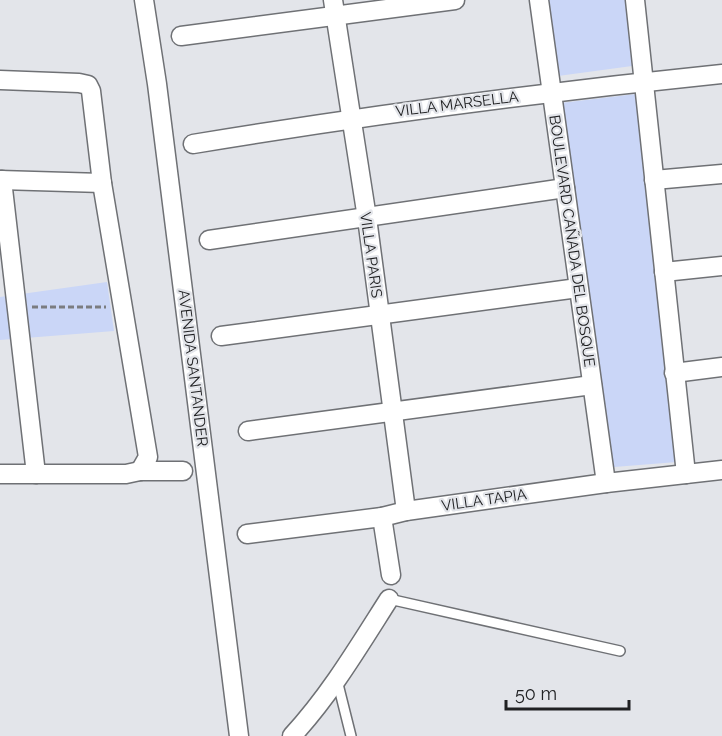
<svg xmlns="http://www.w3.org/2000/svg" width="722" height="736" viewBox="0 0 722 736" font-family="Raleway,sans-serif">
	<style>
		.green { fill: #cad6f7 }
		.lines { fill: none; stroke-linecap: round; stroke-linejoin: round }
		.service-casing { stroke: #6f7175; stroke-width: 12 }
		.minor-casing { stroke: #6f7175; stroke-width: 21 }
		.path { stroke: #7b7c80; stroke-width: 3; stroke-dasharray: 6 3; stroke-linecap: butt }
		.service { stroke: #fff; stroke-width: 9 }
		.minor { stroke: #fff; stroke-width: 18 }
		.labels { text-anchor: middle; dominant-baseline: central; stroke-width: 4.5; stroke-linejoin: round; paint-order: stroke }
		.street-label { font-size: 15px; fill: #202123; stroke: #e3e5ea }
	</style>
	<rect width="100%" height="100%" fill="#e3e5ea"/>
	<!-- green -->
	<g class="green">
		<polygon points="548,0 625,0 632,66 558,76"/>
		<polygon points="636,94 677,462 614,467 561,103"/>
		<polygon points="107,282 114,331 0,340 0,297"/>
	</g>
	<g class="lines">
		<defs>
			<g id="service">
				<polyline points="389,599 620,651"/>
				<polyline points="337,680 351,736"/>
			</g>
			<g id="minor">
				<polyline points="144,0 157,84 239,736"/>
				<polyline points="333,0 367,218 406,511"/>
				<polyline points="539,0 606,483"/>
				<polyline points="635,0 686,474"/>
				<polyline points="181,36 455,0"/>
				<polyline points="0,80 79,83 88,85 91,91 102,183 148,457 140,471"/>
				<path d="M 193,144 C 369,115 544,92 722,74"/>
				<polyline points="0,180 102,183"/>
				<polyline points="2,180 36,474"/>
				<polyline points="654,180 722,174"/>
				<polyline points="209,240 565,188"/>
				<polyline points="664,272 722,266"/>
				<polyline points="221,336 578,288"/>
				<polyline points="674,373 722,367"/>
				<polyline points="248,431 592,385"/>
				<polyline points="0,474 126,474 140,471 183,471"/>
				<polyline points="382,517 391,575"/>
				<polyline points="247,534 382,517 406,511 606,483 722,470"/>
				<path d="M 292,736 C 330,695 359,646 389,599"/>
			</g>
		</defs>
		<!-- service casing -->
		<use href="#service" class="service-casing"/>
		<!-- minor casing -->
		<use href="#minor" class="minor-casing"/>
		<!-- path -->
		<polyline class="path" points="32,307 106,307"/>
		<!-- service -->
		<use href="#service" class="service"/>
		<!-- minor -->
		<use href="#minor" class="minor"/>
	</g>
	<g class="labels">
		<!-- street labels -->
		<g class="street-label">
			<text transform="translate(457 104) rotate(-7)">VILLA MARSELLA</text>
			<text transform="translate(572 241) rotate(82)">BOULEVARD CAÑADA DEL BOSQUE</text>
			<text transform="translate(371 255) rotate(82)">VILLA PARIS</text>
			<text transform="translate(193 368) rotate(83)">AVENIDA SANTANDER</text>
			<text transform="translate(484 500) rotate(-8)">VILLA TAPIA</text>
		</g>
	</g>
	<!-- scale -->
	<path d="M506 700v9h123v-9" fill="none" stroke="#202123" stroke-width="3"/>
	<text x="515" y="700" font-size="18" fill="#202123" stroke="#e3e5ea" stroke-width="4.5" paint-order="stroke">50 m</text>
</svg>
